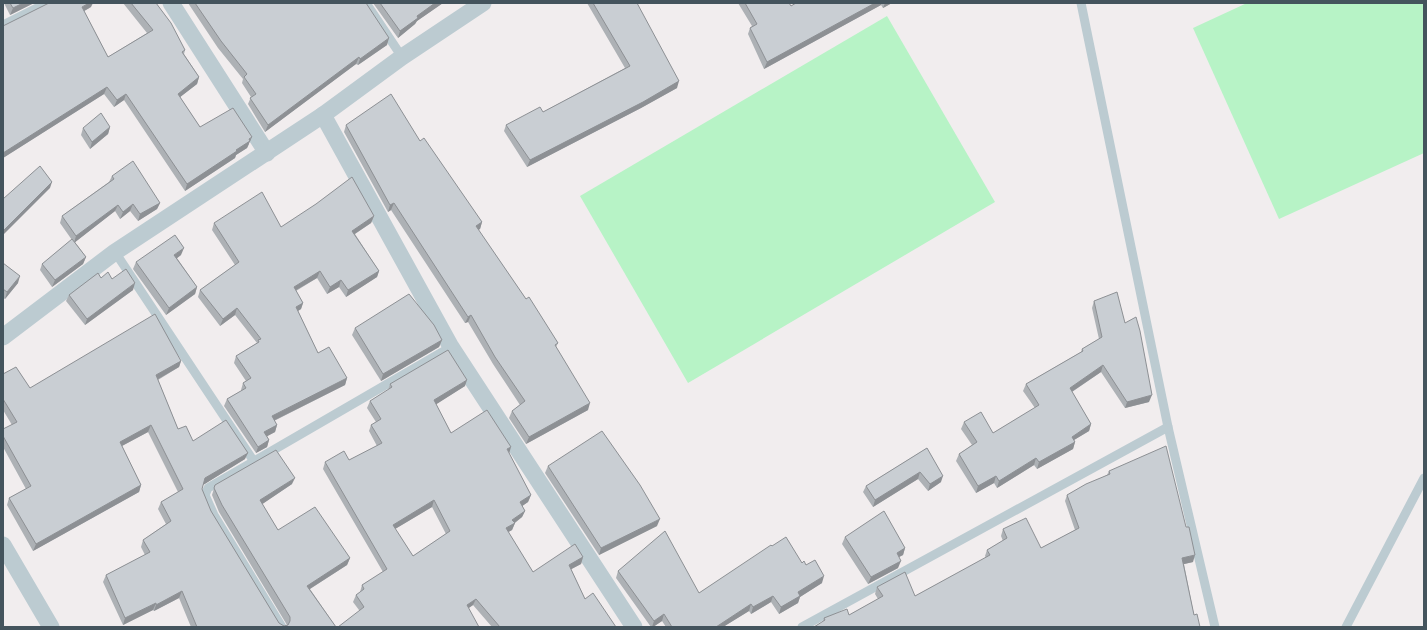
<svg xmlns="http://www.w3.org/2000/svg" width="1427" height="630" viewBox="0 0 1427 630" font-family="Figtree,sans-serif">
	<style>
		.green { fill: #b7f3c6 }
		.lines { fill: none; stroke-linecap: round; stroke-linejoin: round }
		.service { stroke: #bccbd1; stroke-width: 9 }
		.minor { stroke: #bccbd1; stroke-width: 17 }
		.wall { fill: #adb1b5; fill-rule: evenodd }
		.shaded-wall { fill: #8d9094 }
		.building { fill: #c9ced3; stroke: #8d9094; fill-rule: evenodd }
	</style>
	<rect width="100%" height="100%" fill="#f1edee"/>
	<!-- green -->
	<g class="green">
		<polygon points="1247,3 1424,3 1424,153 1279,219 1193,28"/>
		<polygon points="887,16 995,202 688,383 580,196"/>
	</g>
	<g class="lines">
		<!-- service -->
		<g class="service">
			<polyline points="366,3 402,57"/>
			<polyline points="1081,3 1168,427 1215,627"/>
			<polyline points="3,25 47,3"/>
			<polyline points="115,252 253,460"/>
			<polyline points="282,627 214,515 205,495 208,488 451,347"/>
			<polyline points="802,627 1168,427"/>
			<polyline points="1346,627 1424,478"/>
		</g>
		<!-- minor -->
		<g class="minor">
			<polyline points="171,3 267,153"/>
			<polyline points="323,115 451,347 634,627"/>
			<polyline points="3,337 115,252 323,115 402,57 483,3"/>
			<polyline points="3,545 51,627"/>
		</g>
	</g>
	<!-- wall -->
	<g class="wall">
		<polygon points="4,3 34,3 10,15"/>
		<polygon points="123,3 156,3 185,50 184,54 199,77 197,84 180,97 200,127 249,144 247,148 236,155 235,158 185,191 124,100 114,107 104,94 3,158 3,26 91,7 84,11 108,57 147,33"/>
		<polygon points="188,3 366,3 387,45 358,65 356,64 265,132 248,104 251,97 242,83 243,79 218,48"/>
		<polygon points="373,3 443,3 417,21 415,24 398,38"/>
		<polygon points="587,3 637,3 677,88 641,108 527,167 504,131 506,125 543,112 625,68"/>
		<polygon points="738,3 789,3 791,6 796,3 892,3 883,8 881,5 764,69 748,34 750,28 752,26"/>
		<polygon points="346,125 420,141 482,222 480,229 478,230 526,299 558,343 556,347 588,410 526,444 509,418 512,411 520,405 493,364 468,322 465,323 391,210 388,212 344,132"/>
		<polygon points="110,127 108,134 90,149 81,135 83,128"/>
		<polygon points="112,176 160,203 157,209 138,221 130,211 120,219 115,211 75,242 86,257 83,264 52,287 40,270 42,264 72,240 60,223 62,216 109,182"/>
		<polygon points="374,216 371,223 355,234 379,271 377,277 346,297 339,287 327,294 317,278 296,291 303,303 301,309 298,311 318,353 347,378 345,385 274,421 277,425 275,432 267,436 269,440 267,447 256,453 224,406 227,399 241,391 241,390 243,383 246,381 234,363 236,356 257,343 235,315 220,326 198,297 200,290 235,265 212,230 214,223 281,227"/>
		<polygon points="181,255 177,258 197,287 195,294 166,315 133,269 136,262"/>
		<polygon points="3,263 18,283 5,299 3,298"/>
		<polygon points="101,278 112,279 133,290 85,325 66,301 69,295"/>
		<polygon points="1094,301 1125,323 1149,402 1125,408 1101,372 1072,392 1091,424 1089,431 1074,440 1075,442 1073,449 1037,469 1034,465 997,488 994,483 976,493 956,461 959,454 972,445 961,429 964,422 993,433 1035,408 1023,391 1026,384 1081,352 1082,349 1099,339 1092,308"/>
		<polygon points="355,328 442,340 439,347 381,381 352,335"/>
		<polygon points="181,361 179,367 158,380 178,429 193,441 245,459 203,485 202,489 211,511 279,623 284,626 287,625 219,512 212,495 215,485 292,484 262,504 278,530 350,558 347,565 310,589 336,627 191,627 179,598 154,611 153,610 123,625 103,582 106,575 145,555 141,547 143,540 166,524 158,509 161,502 178,492 148,432 122,446 141,485 139,492 33,551 7,505 9,498 26,489 3,447 3,429 12,425 3,410 3,374 30,388"/>
		<path d="M 390,384 L 465,386 L 436,404 L 451,433 L 509,453 L 531,495 L 528,502 L 522,506 L 525,511 L 522,517 L 515,523 L 512,530 L 508,532 L 533,572 L 583,557 L 581,564 L 571,569 L 585,599 L 616,627 L 492,627 L 473,605 L 469,608 L 359,610 L 353,602 L 356,595 L 360,592 L 362,585 L 383,572 L 323,469 L 325,462 L 349,460 L 377,446 L 369,431 L 371,425 L 376,422 L 367,408 L 370,401 L 388,390 ZM 432,507 L 446,534 L 413,556 L 395,529 Z"/>
		<polygon points="927,448 941,482 928,491 918,479 873,507 863,492 866,486"/>
		<polygon points="548,466 657,526 599,555 545,473"/>
		<polygon points="1109,471 1193,562 1184,564 1194,615 1200,627 823,621 824,618 849,615 878,599 875,594 877,587 915,596 986,558 985,556 987,550 1003,541 1001,536 1003,529 1041,548 1075,530 1065,501 1067,495 1107,475"/>
		<polygon points="845,537 905,548 903,555 899,557 898,568 868,584 842,544"/>
		<polygon points="772,546 806,565 822,583 800,597 798,603 779,614 771,602 751,614 749,611 723,627 666,627 662,621 653,627 651,627 616,578 618,571 699,593"/>
	</g>
	<!-- shaded-wall -->
	<g class="shaded-wall">
		<polygon points="23,3 34,3 10,15 13,8"/>
		<polygon points="89,3 93,3 91,7 79,14 82,7"/>
		<polygon points="435,3 443,3 417,21 415,24 398,38 400,31 417,16"/>
		<polygon points="875,3 881,3 881,5 764,69 767,62"/>
		<polygon points="885,3 892,3 883,8"/>
		<polygon points="389,38 387,45 358,65 360,59"/>
		<polygon points="359,57 356,64 265,132 268,125"/>
		<polygon points="199,77 197,84 175,101 178,94"/>
		<polygon points="679,81 677,88 641,108 527,167 530,160"/>
		<polygon points="107,87 104,94 3,158 3,153"/>
		<polygon points="126,94 124,100 114,107 117,100"/>
		<polygon points="110,127 108,134 90,149 92,142"/>
		<polygon points="252,137 247,148 236,155 235,158 185,191 187,184 236,150"/>
		<polygon points="52,182 50,188 3,235 3,231"/>
		<polygon points="160,203 157,209 138,221 140,214"/>
		<polygon points="394,203 391,210 388,212 390,205"/>
		<polygon points="133,204 130,211 120,219 123,212"/>
		<polygon points="118,205 115,211 74,243 76,236"/>
		<polygon points="374,216 371,223 350,237 352,231"/>
		<polygon points="482,222 480,229 473,233 476,226"/>
		<polygon points="184,248 181,255 172,262 174,255"/>
		<polygon points="86,257 83,264 52,287 55,280"/>
		<polygon points="320,271 317,278 291,293 294,287"/>
		<polygon points="379,271 377,277 346,297 348,290"/>
		<polygon points="20,276 18,283 5,299 7,292"/>
		<polygon points="341,280 339,287 327,294 330,287"/>
		<polygon points="135,283 133,290 85,325 87,319"/>
		<polygon points="197,287 195,294 166,315 169,308"/>
		<polygon points="303,303 301,309 293,314 296,307"/>
		<polygon points="237,308 235,315 220,326 223,319"/>
		<polygon points="471,315 468,322 465,323 468,317"/>
		<polygon points="442,340 439,347 381,381 383,374"/>
		<polygon points="181,361 179,367 153,382 156,375"/>
		<polygon points="1103,365 1101,372 1067,395 1070,388"/>
		<polygon points="347,378 345,385 269,423 272,416"/>
		<polygon points="467,380 465,386 432,407 434,400"/>
		<polygon points="1152,395 1149,402 1125,408 1127,402"/>
		<polygon points="590,403 588,410 526,444 529,437"/>
		<polygon points="1091,424 1089,431 1069,443 1072,437"/>
		<polygon points="151,425 148,432 118,448 120,442"/>
		<polygon points="277,425 275,432 262,439 264,432"/>
		<polygon points="269,440 267,447 256,453 258,447"/>
		<polygon points="1075,442 1073,449 1037,469 1039,462"/>
		<polygon points="511,447 509,454 507,449"/>
		<polygon points="248,453 245,459 203,485 205,478"/>
		<polygon points="1036,458 1034,465 997,488 999,481"/>
		<polygon points="920,472 918,479 873,507 875,500"/>
		<polygon points="943,476 941,482 928,491 930,484"/>
		<polygon points="996,476 994,483 976,493 978,486"/>
		<polygon points="295,478 292,484 258,507 260,500"/>
		<polygon points="141,485 139,492 33,551 36,544"/>
		<polygon points="531,495 528,502 518,509 520,502"/>
		<polygon points="434,500 432,507 390,532 393,525"/>
		<polygon points="525,511 522,517 513,524 515,523 512,530 503,535 506,528 512,520"/>
		<polygon points="660,519 657,526 599,555 601,548"/>
		<polygon points="905,548 903,555 895,559 897,553"/>
		<polygon points="1195,555 1193,562 1180,565 1182,558"/>
		<polygon points="583,557 581,564 566,572 569,565"/>
		<polygon points="350,558 347,565 305,592 307,586"/>
		<polygon points="901,561 898,568 868,584 871,577"/>
		<polygon points="824,576 822,583 800,597 798,603 779,614 781,607 798,592"/>
		<polygon points="182,591 179,598 154,611 156,605"/>
		<polygon points="773,596 771,602 751,614 753,607"/>
		<polygon points="476,599 473,605 464,611 467,605"/>
		<polygon points="156,603 153,610 123,625 125,618"/>
		<polygon points="751,604 749,611 723,627 716,627"/>
		<polygon points="664,614 662,621 653,627 652,627 654,621"/>
	</g>
	<!-- building -->
	<g class="building">
		<polygon points="10,3 23,3 13,8"/>
		<polygon points="49,3 89,3 82,7 108,57 153,30 131,3 156,3 171,23 185,50 182,52 199,77 178,94 200,127 233,108 252,137 249,139 250,141 236,150 237,151 187,184 126,94 117,100 107,87 3,153 3,26"/>
		<polygon points="195,3 366,3 389,38 360,59 359,57 268,125 250,98 256,94 244,77 247,74 221,41"/>
		<polygon points="380,3 435,3 417,16 418,18 400,31"/>
		<polygon points="593,3 637,3 679,81 643,102 530,160 506,125 540,107 543,112 630,66"/>
		<polygon points="745,3 789,3 791,6 796,3 875,3 767,62 750,28 757,24"/>
		<polygon points="391,94 420,141 424,138 482,222 476,226 526,299 529,297 558,343 555,345 590,403 529,437 512,411 525,401 495,357 471,315 468,317 394,203 390,205 346,125"/>
		<polygon points="101,113 110,127 92,142 83,128"/>
		<polygon points="133,161 160,203 140,214 133,204 123,212 118,205 76,236 62,216 114,179 112,176"/>
		<polygon points="40,166 52,182 3,231 3,199"/>
		<polygon points="352,177 374,216 352,231 379,271 348,290 341,280 330,287 320,271 294,287 303,303 296,307 318,353 329,347 347,378 272,416 277,425 264,432 269,440 258,447 227,399 246,388 243,383 251,378 236,356 259,342 258,340 261,339 237,308 223,319 200,290 239,262 214,223 262,192 281,227 316,204"/>
		<polygon points="175,235 184,248 174,255 197,287 169,308 136,262"/>
		<polygon points="72,239 86,257 55,280 42,264"/>
		<polygon points="3,263 20,276 7,292 3,289"/>
		<polygon points="126,269 135,283 87,319 69,295 98,273 101,278 108,272 112,279"/>
		<polygon points="1117,292 1125,323 1136,317 1140,331 1152,395 1127,402 1103,365 1070,388 1091,424 1072,437 1075,442 1039,462 1036,458 999,481 996,476 978,486 959,454 977,442 964,422 981,412 993,433 1039,405 1026,384 1083,351 1082,349 1102,337 1094,301"/>
		<polygon points="409,294 434,325 442,340 383,374 355,328"/>
		<polygon points="155,314 181,361 156,375 178,429 186,426 193,441 226,420 248,453 205,478 202,489 211,511 279,623 284,626 288,625 290,621 290,617 222,505 214,488 215,485 276,450 295,478 260,500 278,530 315,507 350,558 307,586 336,627 197,627 182,591 156,605 156,603 125,618 106,575 150,552 143,540 171,521 161,502 183,489 151,425 120,442 141,485 36,544 9,498 31,486 3,436 3,429 17,422 3,399 3,374 16,367 30,388"/>
		<path d="M 448,350 L 467,380 L 434,400 L 451,433 L 487,410 L 511,447 L 507,449 L 531,495 L 520,502 L 525,511 L 512,520 L 515,523 L 506,528 L 533,572 L 575,544 L 583,557 L 569,565 L 585,599 L 593,593 L 616,627 L 500,627 L 476,599 L 467,605 L 479,627 L 338,627 L 364,607 L 356,595 L 364,589 L 362,585 L 387,569 L 325,462 L 344,451 L 349,460 L 382,443 L 371,425 L 381,419 L 370,401 L 392,387 L 390,384 ZM 434,500 L 450,531 L 413,556 L 393,525 Z"/>
		<polygon points="602,431 640,485 660,519 601,548 548,466"/>
		<polygon points="1166,446 1186,527 1189,527 1195,555 1182,558 1194,615 1197,614 1200,627 814,627 825,620 824,618 847,609 849,615 883,596 877,587 905,572 915,596 990,555 987,550 1007,538 1003,529 1026,518 1041,548 1079,528 1067,495 1086,484 1110,474 1109,471"/>
		<polygon points="927,448 943,476 930,484 920,472 875,500 866,486"/>
		<polygon points="884,511 905,548 897,553 901,561 871,577 845,537"/>
		<polygon points="665,531 699,593 771,545 772,546 786,537 802,563 804,561 806,565 815,560 824,576 798,592 800,596 781,607 773,596 753,607 751,604 716,627 672,627 664,614 654,621 618,571"/>
	</g>
	<!-- border -->
	<rect width="1427" height="630" fill="none" stroke="#44545d" stroke-width="8"/>
</svg>
